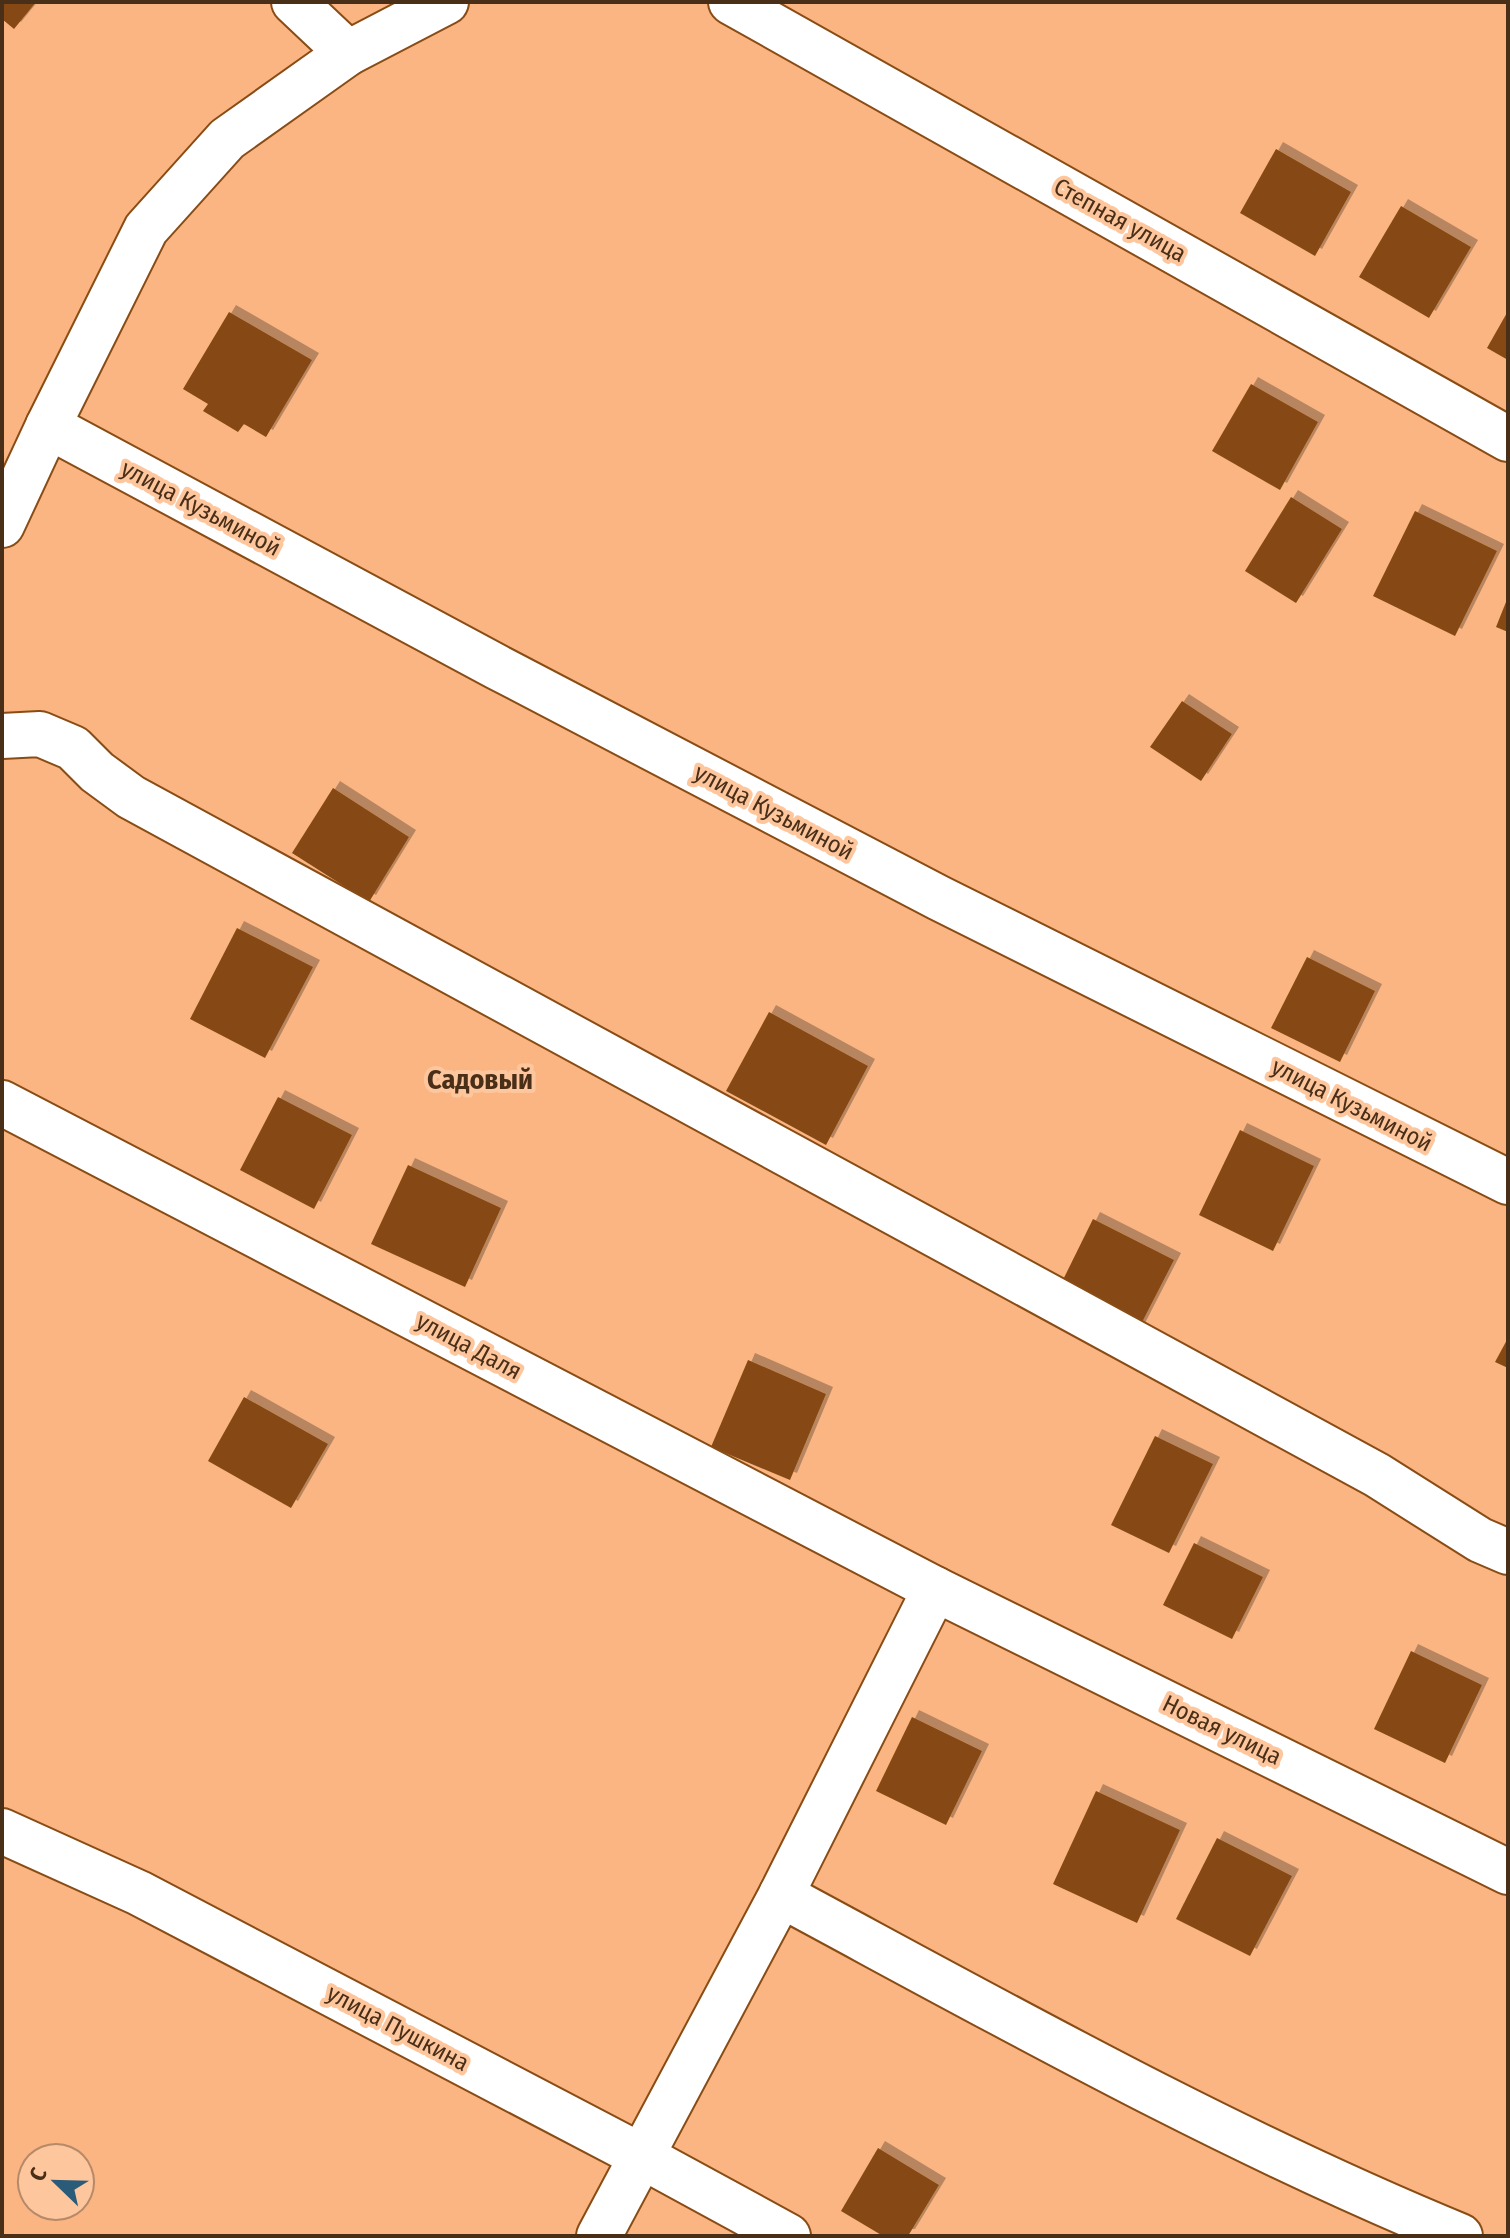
<svg xmlns="http://www.w3.org/2000/svg" width="1510" height="2238" viewBox="0 0 1510 2238" font-family="'Fira Sans Condensed',sans-serif">
	<style>
		.building { fill: #864a12; filter: url(#shadow) }
		.lines { fill: none; stroke-linecap: round; stroke-linejoin: round }
		.minor-casing { stroke: #894c15; stroke-width: 48 }
		.minor { stroke: #fff; stroke-width: 44 }
		.labels { text-anchor: middle; dominant-baseline: central; stroke-width: 8; stroke-linejoin: round; paint-order: stroke }
		.street-label { font-size: 24px; fill: #492e18; stroke: #fec69d }
		.quarter-label { font-size: 28px; font-weight: bold; fill: #492e18; stroke: #fec69d }
	</style>
	<defs>
		<filter id="shadow"><feDropShadow dx="7" dy="-7" stdDeviation="0" flood-color="#0004"/></filter>
	</defs>
	<rect width="100%" height="100%" fill="#fab582"/>
	<!-- building -->
	<g class="building">
		<polygon points="2,2 36,2 14,29 2,19"/>
		<polygon points="1276,149 1351,192 1315,256 1240,213"/>
		<polygon points="1401,206 1471,247 1429,318 1359,277"/>
		<polygon points="1508,311 1508,360 1487,348"/>
		<polygon points="229,312 312,360 266,437 244,424 238,432 203,411 208,404 183,389"/>
		<polygon points="1251,384 1318,422 1280,490 1212,451"/>
		<polygon points="1291,497 1342,529 1296,603 1245,571"/>
		<polygon points="1415,511 1497,551 1455,636 1373,596"/>
		<polygon points="1508,597 1508,632 1496,627"/>
		<polygon points="1182,701 1232,734 1201,781 1150,747"/>
		<polygon points="333,788 409,837 369,902 292,853"/>
		<polygon points="237,928 313,967 265,1058 190,1019"/>
		<polygon points="1307,957 1375,991 1340,1062 1271,1028"/>
		<polygon points="769,1012 868,1066 826,1145 726,1091"/>
		<polygon points="278,1097 352,1135 314,1209 240,1170"/>
		<polygon points="1240,1130 1314,1166 1273,1251 1199,1215"/>
		<polygon points="408,1165 501,1208 465,1287 371,1244"/>
		<polygon points="1093,1219 1174,1260 1137,1332 1057,1292"/>
		<polygon points="1508,1338 1508,1368 1495,1362"/>
		<polygon points="748,1360 826,1394 790,1480 711,1447"/>
		<polygon points="244,1397 328,1444 291,1508 208,1461"/>
		<polygon points="1155,1436 1213,1464 1169,1553 1111,1525"/>
		<polygon points="1194,1543 1263,1577 1232,1639 1163,1605"/>
		<polygon points="1411,1651 1482,1685 1445,1763 1374,1729"/>
		<polygon points="912,1717 982,1751 946,1825 876,1791"/>
		<polygon points="1096,1791 1180,1830 1137,1923 1053,1884"/>
		<polygon points="1217,1838 1292,1876 1250,1956 1176,1919"/>
		<polygon points="878,2148 939,2185 908,2236 883,2236 841,2211"/>
	</g>
	<g class="lines">
		<defs>
			<g id="minor">
				<polyline points="294,2 348,53"/>
				<polyline points="731,2 1508,439"/>
				<polyline points="48,426 497,667 939,898 1508,1182"/>
				<polyline points="2,525 48,426 146,229 227,139 348,53 446,2"/>
				<polyline points="2,736 40,734 73,748 97,772 131,797 1377,1475 1480,1540 1508,1552"/>
				<polyline points="2,1103 935,1589 1508,1872"/>
				<polyline points="2,1831 139,1893 643,2157 788,2236"/>
				<path d="M 781,1895 C 1004,2015 1226,2140 1460,2236"/>
				<polyline points="599,2236 781,1895 935,1589"/>
			</g>
		</defs>
		<!-- minor casing -->
		<use href="#minor" class="minor-casing"/>
		<!-- minor -->
		<use href="#minor" class="minor"/>
	</g>
	<g class="labels">
		<!-- street labels -->
		<g class="street-label">
			<text transform="translate(1120 220) rotate(29)">Степная улица</text>
			<text transform="translate(201 508) rotate(28)">улица Кузьминой</text>
			<text transform="translate(774 812) rotate(28)">улица Кузьминой</text>
			<text transform="translate(1352 1105) rotate(27)">улица Кузьминой</text>
			<text transform="translate(469 1346) rotate(28)">улица Даля</text>
			<text transform="translate(1222 1730) rotate(26)">Новая улица</text>
			<text transform="translate(398 2028) rotate(28)">улица Пушкина</text>
		</g>
		<!-- quarter labels -->
		<g class="quarter-label">
			<text x="480" y="1079">Садовый</text>
		</g>
	</g>
	<!-- border -->
	<rect width="1510" height="2238" fill="none" stroke="#492e18" stroke-width="8"/>
	<!-- north arrow -->
	<g transform="translate(56 2182) rotate(293)"><circle r="38" fill="#fec69d" stroke="#b68968" stroke-width="2"/>
	<path d="M0-6L14 30L0 20L-14 30Z" fill="#2a5b79"/>
	<text y="-12" font-size="22" font-weight="bold" text-anchor="middle" fill="#492e18">С</text>
	</g>
</svg>
